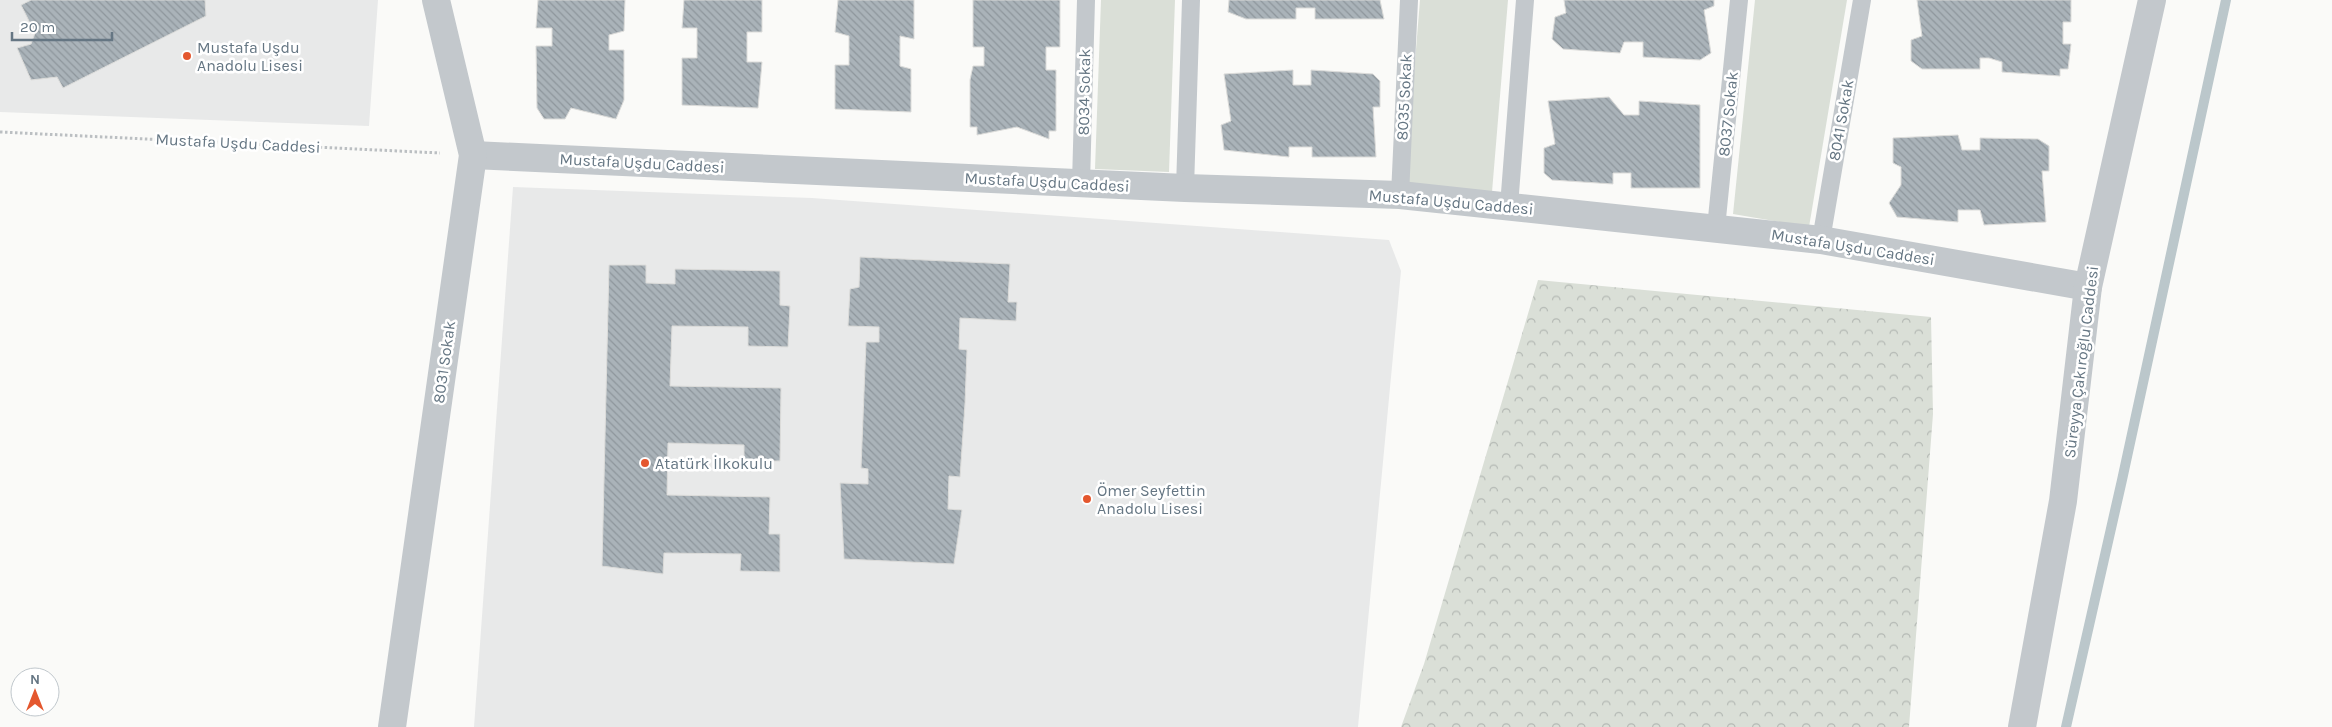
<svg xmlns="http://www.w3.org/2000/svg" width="2332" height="727" viewBox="0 0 2332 727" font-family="Karla,sans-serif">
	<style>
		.built { fill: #e8e9e9 }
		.forest { fill: url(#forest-crowns) }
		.green { fill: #dadfd7 }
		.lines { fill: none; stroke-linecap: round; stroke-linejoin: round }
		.stream { stroke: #bbc7cb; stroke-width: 10 }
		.building { fill: url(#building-back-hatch); stroke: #dcdcda }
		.path { stroke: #bbbfc2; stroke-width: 3; stroke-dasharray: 2.5 2.5; stroke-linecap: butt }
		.service { stroke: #c3c8cc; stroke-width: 18 }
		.minor { stroke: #c3c8cc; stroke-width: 28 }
		.poi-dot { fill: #e4572e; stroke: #fff; stroke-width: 2 }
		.labels { text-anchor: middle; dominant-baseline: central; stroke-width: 5; stroke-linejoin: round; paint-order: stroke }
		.poi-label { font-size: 16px; fill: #657683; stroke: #fff; text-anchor: start }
		.street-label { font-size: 16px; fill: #657683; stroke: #fff }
	</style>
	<defs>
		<pattern id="forest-crowns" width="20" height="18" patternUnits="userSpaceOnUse" patternTransform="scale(1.25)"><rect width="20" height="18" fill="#dadfd7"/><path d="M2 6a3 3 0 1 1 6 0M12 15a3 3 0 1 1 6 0" fill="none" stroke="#b4b9b4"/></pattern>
		<pattern id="building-back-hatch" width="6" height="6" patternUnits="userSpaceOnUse" patternTransform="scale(1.25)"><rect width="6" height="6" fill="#aab3b9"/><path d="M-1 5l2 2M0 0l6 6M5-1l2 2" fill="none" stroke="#8e969c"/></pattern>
	</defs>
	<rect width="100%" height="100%" fill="#fafaf8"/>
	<!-- built -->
	<g class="built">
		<polygon points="0,0 378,0 369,126 0,112"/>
		<polygon points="513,187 812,198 1389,240 1401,271 1358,727 474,727"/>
	</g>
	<!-- forest -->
	<polygon class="forest" points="1538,280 1931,317 1933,414 1909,727 1401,727 1424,664"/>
	<!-- green -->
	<g class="green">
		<polygon points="1101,0 1175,0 1169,172 1095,169"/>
		<polygon points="1420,0 1508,0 1492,192 1405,185"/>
		<polygon points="1755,0 1847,0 1809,227 1733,214"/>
	</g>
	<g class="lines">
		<!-- stream -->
		<polyline class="stream" points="2066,727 2122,480 2226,0"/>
	</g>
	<!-- building -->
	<g class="building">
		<polygon points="31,0 205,0 206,16 63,88 57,77 31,80 17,48 31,44 35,33 21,5"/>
		<polygon points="538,0 625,0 624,31 609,35 609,50 624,50 624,100 616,119 571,108 565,119 544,119 537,108 536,46 552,46 552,28 536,28"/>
		<polygon points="684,0 762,0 762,32 747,32 747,62 762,62 758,108 682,105 682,58 697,58 697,28 682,28"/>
		<polygon points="838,0 914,0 914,39 900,36 900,66 911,69 911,112 835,109 835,65 849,65 849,36 835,32"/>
		<polygon points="973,0 1060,0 1060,47 1046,47 1046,70 1056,70 1056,131 1049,131 1049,139 1017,127 977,135 977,127 970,127 970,80 973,66 984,66 984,47 973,47"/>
		<polygon points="1229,0 1380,0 1384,19 1315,19 1315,8 1296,8 1296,19 1246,19 1228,12"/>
		<polygon points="1564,0 1714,0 1714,6 1704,10 1711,53 1700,60 1643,57 1643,42 1624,42 1620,53 1563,49 1552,39 1555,17 1566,13"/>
		<polygon points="1917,0 2071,0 2071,22 2063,22 2063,44 2071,44 2068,69 2060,69 2060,76 2002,72 2002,62 1989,58 1980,58 1980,69 1922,69 1911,61 1911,40 1922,36"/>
		<polygon points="1293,70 1293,85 1311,85 1311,70 1373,74 1380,81 1380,107 1373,107 1376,157 1312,157 1312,147 1289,147 1289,157 1224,150 1221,125 1231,121 1224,74"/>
		<polygon points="1609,97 1624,115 1639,115 1639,101 1700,105 1700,188 1631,188 1631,173 1613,173 1613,184 1552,180 1544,173 1544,148 1555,144 1548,101"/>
		<polygon points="1958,135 1962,150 1980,150 1980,138 2038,139 2049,146 2049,171 2042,171 2046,222 1984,225 1980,210 1958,210 1958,222 1897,217 1889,203 1901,185 1901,167 1893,163 1893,138"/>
		<polygon points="860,257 1010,264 1008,302 1017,302 1016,321 960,318 959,349 967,350 965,404 960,477 949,476 948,509 962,510 954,564 844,559 840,483 868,484 868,469 861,468 866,342 879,342 879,327 848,326 850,289 859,287"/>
		<polygon points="609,265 646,265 646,283 675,284 675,269 780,271 780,305 790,306 788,347 748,346 748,327 672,326 670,386 781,388 780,461 744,461 744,445 668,443 667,495 770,497 769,534 780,534 780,572 740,571 741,554 664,553 663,574 602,566"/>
	</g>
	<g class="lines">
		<!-- path -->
		<polyline class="path" points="0,132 440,153"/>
		<!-- service -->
		<g class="service">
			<polyline points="1081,183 1086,0"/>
			<polyline points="1185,188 1191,0"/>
			<polyline points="1400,195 1409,0"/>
			<polyline points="1509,206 1525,0"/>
			<polyline points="1716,228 1739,0"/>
			<polyline points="1821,240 1862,0"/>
		</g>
		<!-- minor -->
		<g class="minor">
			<polyline points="473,155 1185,188 1400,195 1821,240 2088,287"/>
			<polyline points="392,727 473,155 436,0"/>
			<polyline points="2022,727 2063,501 2088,287 2152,0"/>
		</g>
	</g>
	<!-- markers -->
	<g class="poi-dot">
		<circle cx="187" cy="56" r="5"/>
		<circle cx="645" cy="463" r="5"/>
		<circle cx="1087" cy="499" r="5"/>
	</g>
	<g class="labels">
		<!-- poi labels -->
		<g class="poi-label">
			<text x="197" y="47">Mustafa Uşdu<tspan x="197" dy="18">Anadolu Lisesi</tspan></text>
			<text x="655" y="463">Atatürk İlkokulu</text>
			<text x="1097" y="490">Ömer Seyfettin<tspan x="1097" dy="18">Anadolu Lisesi</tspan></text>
		</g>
		<!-- street labels -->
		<g class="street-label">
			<text transform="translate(1084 92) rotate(-89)">8034 Sokak</text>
			<text transform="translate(1404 97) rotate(-87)">8035 Sokak</text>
			<text transform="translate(1728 114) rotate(-84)">8037 Sokak</text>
			<text transform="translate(1841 120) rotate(-80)">8041 Sokak</text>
			<text transform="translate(238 143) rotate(3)">Mustafa Uşdu Caddesi</text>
			<text transform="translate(642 163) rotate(3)">Mustafa Uşdu Caddesi</text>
			<text transform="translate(1047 182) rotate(3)">Mustafa Uşdu Caddesi</text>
			<text transform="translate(1451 202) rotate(5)">Mustafa Uşdu Caddesi</text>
			<text transform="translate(1853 247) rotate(9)">Mustafa Uşdu Caddesi</text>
			<text transform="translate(444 362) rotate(-82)">8031 Sokak</text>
			<text transform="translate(2081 362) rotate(-83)">Süreyya Çakıroğlu Caddesi</text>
		</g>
	</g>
	<!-- north arrow -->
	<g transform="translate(35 692)"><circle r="24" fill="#ffffff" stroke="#c1c8cd"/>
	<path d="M0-4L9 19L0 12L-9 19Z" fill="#e4572e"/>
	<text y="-8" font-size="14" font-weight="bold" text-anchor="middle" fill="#657683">N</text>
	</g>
	<!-- scale -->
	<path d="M12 32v8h100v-8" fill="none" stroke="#657683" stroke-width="2.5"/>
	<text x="20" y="32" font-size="15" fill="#657683" stroke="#ffffff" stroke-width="4" paint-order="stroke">20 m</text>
</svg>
